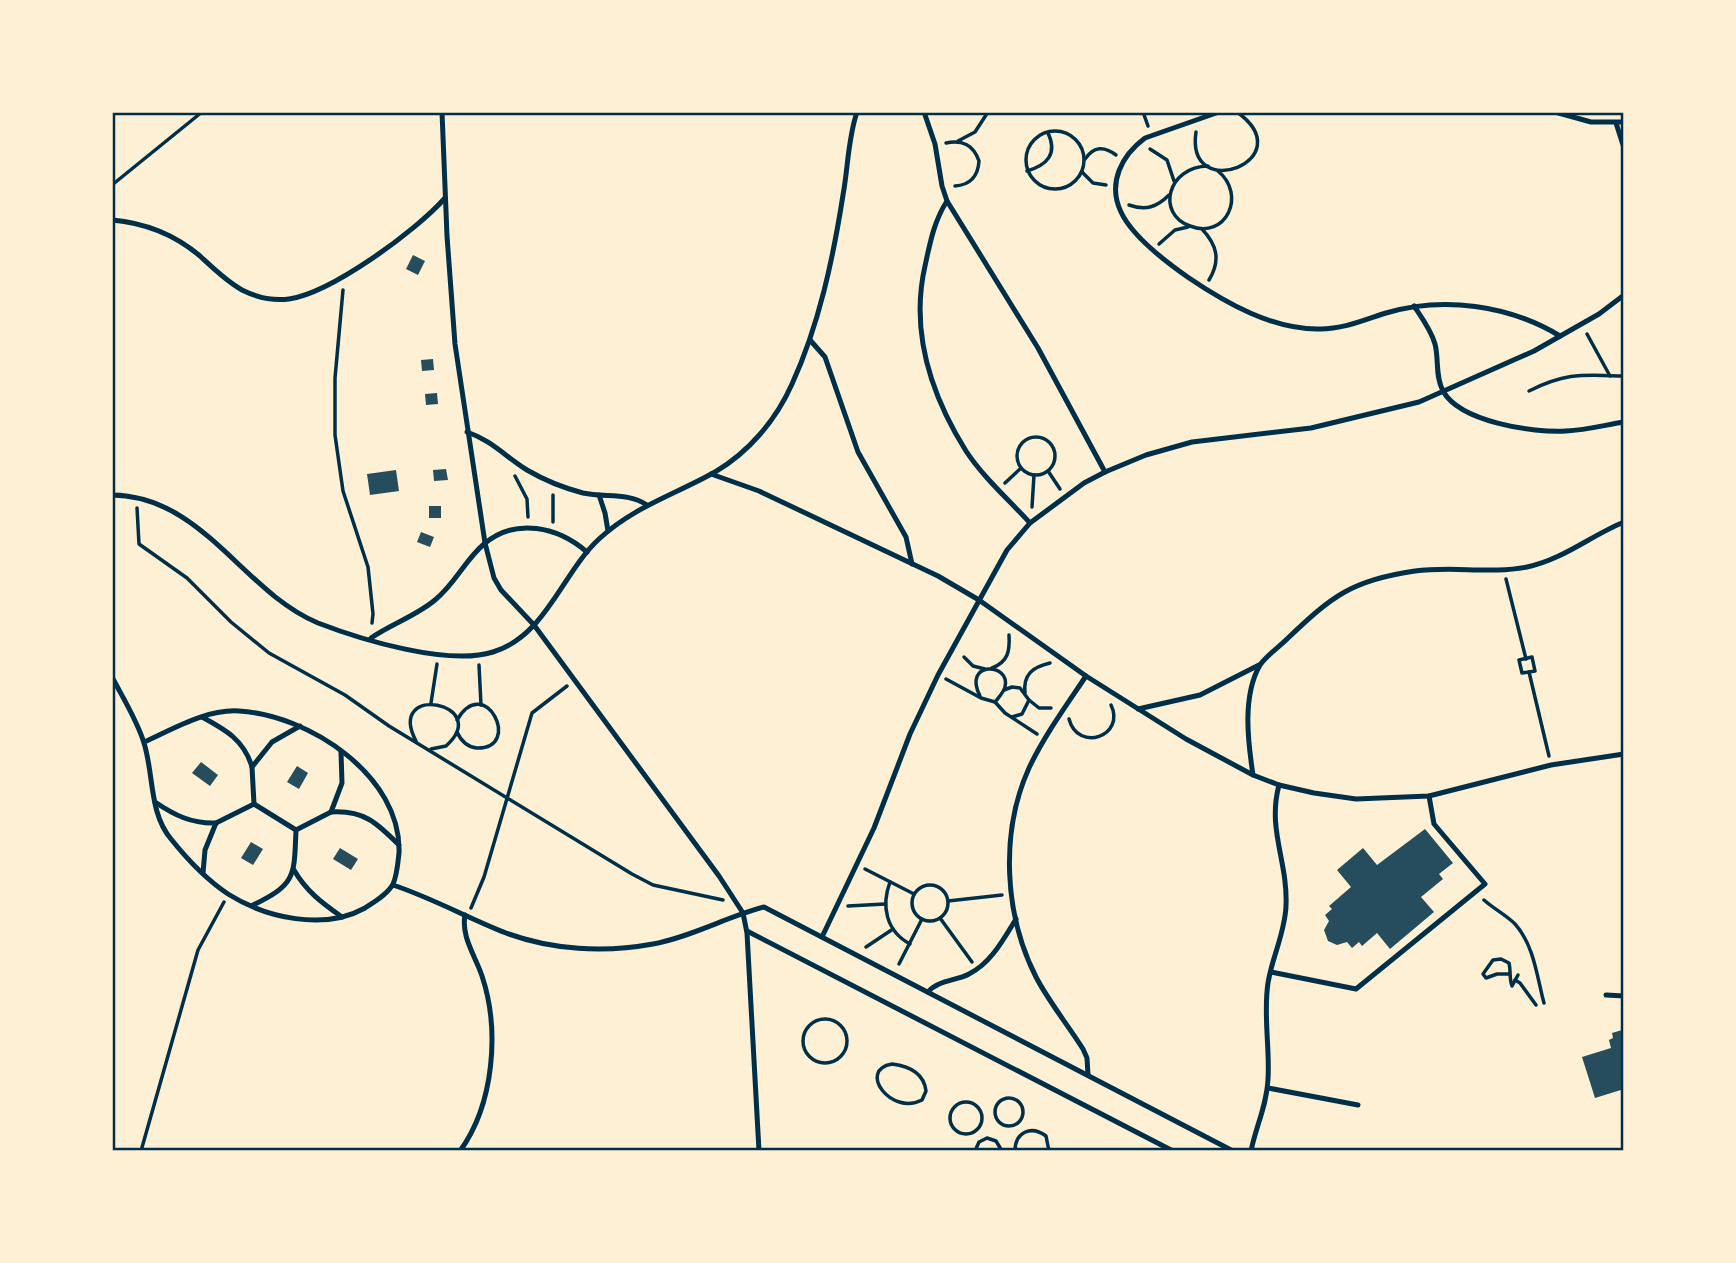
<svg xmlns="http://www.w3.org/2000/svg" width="1736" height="1263" viewBox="0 0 1736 1263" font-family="'Source Sans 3',sans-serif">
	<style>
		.building { fill: #264d5e }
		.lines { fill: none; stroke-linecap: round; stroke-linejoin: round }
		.path { stroke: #003049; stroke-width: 3.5 }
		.service { stroke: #003049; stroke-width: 5 }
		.neatline { fill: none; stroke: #003049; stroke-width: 2.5 }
	</style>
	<rect width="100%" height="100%" fill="#fdf0d5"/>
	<!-- building -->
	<g class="building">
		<polygon points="413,255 425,261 418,275 406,269"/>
		<polygon points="433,359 434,370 422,371 421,360"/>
		<polygon points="437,393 438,404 426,405 425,394"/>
		<polygon points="446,469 448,480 434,481 433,470"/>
		<polygon points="396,470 399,491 370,495 367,474"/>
		<rect x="429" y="506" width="12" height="12"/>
		<polygon points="421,532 434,537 430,547 417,542"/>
		<polygon points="201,762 218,775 210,786 192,773"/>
		<polygon points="297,766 308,773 299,789 287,782"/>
		<polygon points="1425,829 1453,863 1439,874 1443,879 1421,897 1434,912 1390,949 1377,933 1362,946 1359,942 1352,948 1347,942 1337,945 1328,941 1324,930 1329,921 1325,915 1332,909 1329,906 1351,887 1337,870 1363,848 1377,865"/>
		<polygon points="251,842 263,849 253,865 241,858"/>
		<polygon points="340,848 358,859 351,870 333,859"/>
		<polygon points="1622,1030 1624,1089 1595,1098 1582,1057 1611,1048 1609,1040 1613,1038 1612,1033"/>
	</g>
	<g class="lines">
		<!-- path -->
		<g class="path">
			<polyline points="1143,112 1148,126"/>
			<circle cx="1055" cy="160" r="29"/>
			<path d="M 1196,132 C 1185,205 1304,160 1237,112"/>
			<polyline points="958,141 975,132 988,112"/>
			<path d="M 946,143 C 962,140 973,144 979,161 C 978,176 970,185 955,186"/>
			<polyline points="1150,149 1167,160 1174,181"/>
			<path d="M 1085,159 C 1094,146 1104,146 1116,155"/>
			<path d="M 1208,166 C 1167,167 1156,214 1190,226 C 1226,240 1247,195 1218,171"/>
			<path d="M 1027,171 C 1047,165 1058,154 1048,133"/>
			<polyline points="1082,172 1093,183 1106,185"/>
			<polyline points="112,185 202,112"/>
			<path d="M 1129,205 C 1146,211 1157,207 1169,195"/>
			<path d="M 1202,229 C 1217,245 1221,260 1209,280"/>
			<polyline points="1159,244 1175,230 1188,227"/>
			<polyline points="343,290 335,378 335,435 343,491 368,567 373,614 372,623"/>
			<polyline points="1587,334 1610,376"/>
			<path d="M 1529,391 C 1567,372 1583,375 1624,376"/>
			<circle cx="1036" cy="456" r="19"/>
			<polyline points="1048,471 1060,489"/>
			<polyline points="515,476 527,499 528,517"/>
			<polyline points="1005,483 1021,468"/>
			<polyline points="1032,507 1034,475"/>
			<polyline points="137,508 139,544 187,578 231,622 269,653 345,695 389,726 632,874 653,885 723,900"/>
			<polyline points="553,522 553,495"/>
			<polyline points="1506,579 1526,659"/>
			<polyline points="964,657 973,666 985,669"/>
			<polygon points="1532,657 1535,671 1522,673 1519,660"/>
			<polyline points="479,665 481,705"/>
			<path d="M 992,668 C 1008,662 1010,651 1009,635"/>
			<polyline points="1529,672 1549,756"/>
			<polyline points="946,679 981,698 995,702 1005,713 1037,734"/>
			<polyline points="1004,690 1012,687 1020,688 1029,700 1022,714 1012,717"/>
			<path d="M 1025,693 C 1023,674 1033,667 1050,663"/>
			<path d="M 980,696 C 962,661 1011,662 1005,687 C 1004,692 998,698 995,702"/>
			<polyline points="1029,700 1039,708 1051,708"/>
			<polyline points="431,703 437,664"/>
			<path d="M 1069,719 C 1078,753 1126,736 1111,705"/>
			<path d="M 457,732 C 461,741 467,747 477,748 C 523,749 485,672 457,720"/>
			<path d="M 416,741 C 385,682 494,703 446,746 L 431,749"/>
			<polyline points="865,869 914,894"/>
			<path d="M 890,882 C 881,906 886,931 910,944"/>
			<circle cx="930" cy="903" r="18"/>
			<path d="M 1484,900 C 1494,909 1506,915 1515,924 C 1534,945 1537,977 1544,1003"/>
			<polyline points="948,901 1002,895"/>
			<polyline points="848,906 885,904"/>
			<polyline points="471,908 484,877 532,713 567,686"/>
			<polyline points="940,918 972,962"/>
			<polyline points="866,947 893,929"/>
			<polyline points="899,964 922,919"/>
			<path d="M 1509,974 L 1497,974 L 1486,978 L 1483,974 L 1493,960 L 1501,959 L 1509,963 C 1511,971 1509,978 1512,986 L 1518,975"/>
			<polyline points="1515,980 1520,983 1536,1005"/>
			<circle cx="825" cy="1041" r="22"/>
			<path d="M 892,1064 C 908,1066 924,1073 926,1091 L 922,1100 C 891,1116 857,1070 892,1064 Z"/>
			<circle cx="1009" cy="1112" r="14"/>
			<circle cx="966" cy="1118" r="16"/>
			<polyline points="141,1151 198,950 224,902"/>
			<polyline points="975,1151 979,1142 987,1138 996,1141 1002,1151"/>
			<path d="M 1015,1151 C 1015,1132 1031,1125 1046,1136 L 1049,1151"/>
		</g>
		<!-- service -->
		<g class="service">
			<polyline points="442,112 447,236 455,344 485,543 494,578 501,590 534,625 719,876 743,913 747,933 759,1151"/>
			<polyline points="924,112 935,144 942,186 947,201 1038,348 1105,472"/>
			<path d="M 1219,112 L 1145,138 C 1122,155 1107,183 1121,212 C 1132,236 1166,262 1189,278 C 1226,303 1273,330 1320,329 C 1344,329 1364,320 1386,313 C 1443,296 1509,305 1560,336"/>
			<polyline points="1555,112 1591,122 1624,122"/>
			<polyline points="1616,123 1624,148"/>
			<path d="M 947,201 C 934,221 930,243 925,266 C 910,332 931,395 966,451 C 983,477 1009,500 1030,523"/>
			<path d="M 112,220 C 146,223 174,234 200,256 C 213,268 226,281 242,290 C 256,297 273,301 289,299 C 331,293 416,231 445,198"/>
			<path d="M 1414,306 C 1422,318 1431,330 1435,344 C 1439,359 1435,376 1443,391 C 1460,422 1533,433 1566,431 C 1586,430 1605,425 1624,422"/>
			<polyline points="810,340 825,357 858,452 906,537 912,564"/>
			<path d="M 467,432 C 491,440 506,457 527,470 C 544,480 564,488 583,493 C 606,498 627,492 647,505"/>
			<polyline points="711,474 759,491 938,576 979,600 1086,676 1186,739 1253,775 1279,785 1314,793 1356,799 1429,796 1551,765 1624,754"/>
			<path d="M 112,495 C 203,496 243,592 318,623 C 362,640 448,666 493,652 C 546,636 562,573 599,539 C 633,507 676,494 715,472 C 749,452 776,420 792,384 C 819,325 833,259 843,195 C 848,168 848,138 857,112"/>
			<polyline points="599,495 605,513 608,531"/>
			<path d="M 371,638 C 391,624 416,616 435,600 C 455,584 465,560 484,544 C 516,517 558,527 587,552"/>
			<path d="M 1086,676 C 1066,706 1044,736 1029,768 C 1000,832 1004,914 1036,977 C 1049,1002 1068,1025 1083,1049 L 1087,1058 L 1088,1075"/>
			<path d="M 112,677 C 123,698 137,720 144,743 C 154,775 149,813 171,839 C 187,859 207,880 228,894 C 266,918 324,931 365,908 C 374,902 388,894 393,884 C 397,876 398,862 399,853 C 402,776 309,715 239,711 C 206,709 173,729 144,742"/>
			<polyline points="1138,709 1200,695 1259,665"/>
			<path d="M 202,717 C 226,730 244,740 252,767"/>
			<path d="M 1253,775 C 1248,742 1242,696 1260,665 C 1266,656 1279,647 1287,639 C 1332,596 1352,580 1415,571 C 1453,566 1490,574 1527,567 C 1562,560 1592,535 1624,522"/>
			<path d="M 155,802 C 174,815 192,824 216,823"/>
			<polyline points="254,804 252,767 272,742 300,726"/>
			<path d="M 331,812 C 364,810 377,823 399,845"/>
			<polyline points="296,830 331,812 342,783 341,752"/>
			<path d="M 294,870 C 306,891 322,903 342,917"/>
			<path d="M 203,873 L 205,850 L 216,823 L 254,804 L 296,830 C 294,875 297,884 253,905"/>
			<path d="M 393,885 C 432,898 468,918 506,933 C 552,950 604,953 653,944 C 691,937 726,917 764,907 L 1233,1151"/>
			<polyline points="747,931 1173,1151"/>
			<polyline points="822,937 874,828 910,734 938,675 1007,550 1030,523 1084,483 1105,472 1146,455 1192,442 1311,428 1419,402 1534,351 1599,314 1624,295"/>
			<polyline points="1271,972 1356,989 1485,884 1434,824 1429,796"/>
			<path d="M 928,992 C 938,980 956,981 969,974 C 991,963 1003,940 1016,919"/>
			<polyline points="1606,995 1624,996"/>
			<polyline points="1268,1088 1358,1105"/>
			<path d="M 460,1151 C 494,1104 500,1030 482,976 C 475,955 461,937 465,915"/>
			<path d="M 1251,1151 C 1256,1126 1267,1105 1268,1079 C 1270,1047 1263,1015 1268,983 C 1272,957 1285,933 1286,906 C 1288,861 1267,830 1279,785"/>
		</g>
	</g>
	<!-- border -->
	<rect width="1736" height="1263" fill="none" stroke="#fdf0d5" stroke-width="228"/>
	<rect x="114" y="114" width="1508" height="1035" class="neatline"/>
</svg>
